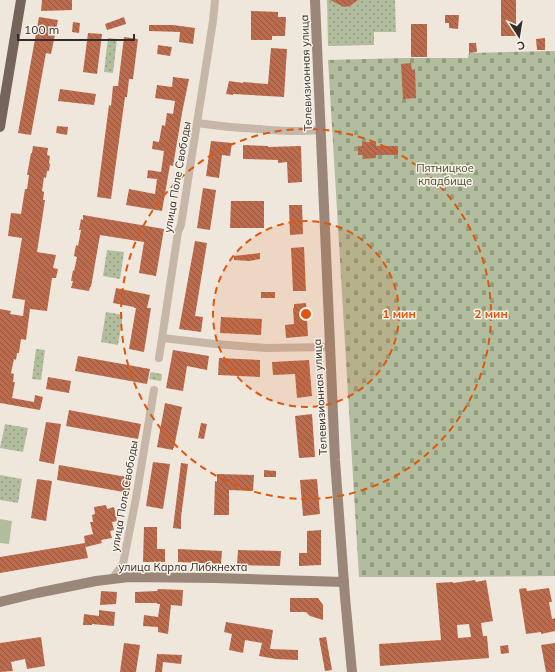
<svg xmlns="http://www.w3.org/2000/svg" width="555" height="672" viewBox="0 0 555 672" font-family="Mulish,sans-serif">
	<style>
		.grass { fill: url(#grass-dots) }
		.cemetery { fill: url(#cemetery-stones) }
		.garden { fill: #b2bd9d }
		.building { fill: url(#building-back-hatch); fill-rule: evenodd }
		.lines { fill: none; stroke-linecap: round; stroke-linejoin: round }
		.street { stroke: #c7b7a9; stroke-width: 8 }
		.secondary { stroke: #9a877a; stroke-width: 10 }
		.primary { stroke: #75645a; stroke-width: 10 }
		.ring { fill: none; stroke: #df570d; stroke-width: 2; stroke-dasharray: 7 5 }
		.labels { text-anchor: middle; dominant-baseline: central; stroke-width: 3; stroke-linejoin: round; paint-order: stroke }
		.street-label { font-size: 11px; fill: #342c28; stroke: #f8f1e8 }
		.park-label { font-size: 11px; fill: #43502e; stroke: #f8f1e8 }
		.centre { fill: #df570d; stroke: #f8f1e8; stroke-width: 2 }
		.ring-label { font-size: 12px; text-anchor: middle; font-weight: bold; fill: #df570d; stroke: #f8f1e8; stroke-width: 3; stroke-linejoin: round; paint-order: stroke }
	</style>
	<defs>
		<pattern id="grass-dots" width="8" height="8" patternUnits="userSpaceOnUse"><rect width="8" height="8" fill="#b2bd9d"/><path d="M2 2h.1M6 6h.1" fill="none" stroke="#929a80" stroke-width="1.8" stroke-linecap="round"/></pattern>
		<pattern id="cemetery-stones" width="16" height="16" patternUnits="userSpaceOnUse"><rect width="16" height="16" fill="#b2bd9d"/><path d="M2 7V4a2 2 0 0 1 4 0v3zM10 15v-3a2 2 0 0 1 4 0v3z" fill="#929a80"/></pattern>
		<pattern id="building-back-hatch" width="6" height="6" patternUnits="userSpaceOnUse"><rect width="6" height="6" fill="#bb6c4e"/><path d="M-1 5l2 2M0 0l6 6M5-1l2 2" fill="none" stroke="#995941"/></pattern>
	</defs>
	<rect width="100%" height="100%" fill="#f0e7dc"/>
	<!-- grass -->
	<g class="grass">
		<polygon points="327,0 395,0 396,32 374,32 374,45 328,46"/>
		<polygon points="108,38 117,39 113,73 104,72"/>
		<polygon points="107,250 124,252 120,279 103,276"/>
		<polygon points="106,312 123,315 118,345 101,342"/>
		<polygon points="36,349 45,350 41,380 32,379"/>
		<polygon points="151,372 162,374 161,381 149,379"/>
		<polygon points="5,424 28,428 23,452 0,448"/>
		<polygon points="0,475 22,479 18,503 0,500"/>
	</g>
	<!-- cemetery -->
	<polygon class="cemetery" points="555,51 555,576 452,577 359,577 328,60 405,58 468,58 469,53"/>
	<!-- garden -->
	<polygon class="garden" points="0,519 12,521 9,544 0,543"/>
	<!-- building -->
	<g class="building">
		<polygon points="42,0 72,0 72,10 41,11"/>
		<polygon points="330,0 358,0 350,6 344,7"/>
		<rect x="501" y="0" width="15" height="36"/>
		<polygon points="251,11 278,12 278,17 286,17 285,36 272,36 272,40 251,40"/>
		<polygon points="445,15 459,15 458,29 449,28 449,23 445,23"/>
		<polygon points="39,17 58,20 51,54 46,53 31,135 18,133"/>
		<polygon points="124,17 126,24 107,30 105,24"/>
		<polygon points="73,22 80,23 79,33 72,32"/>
		<rect x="411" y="24" width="16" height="33"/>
		<polygon points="149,25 173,25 195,28 193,44 179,42 180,32 149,31"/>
		<polygon points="88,33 102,34 97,74 83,72"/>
		<polygon points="124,37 138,39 133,79 129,79 127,97 125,97 111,199 97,197 109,105 111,106 113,86 118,86"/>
		<polygon points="545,38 545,50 537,50 536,39"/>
		<polygon points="469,43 476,43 477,52 469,53"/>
		<polygon points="158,45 172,47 170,56 157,54"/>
		<polygon points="271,48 287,49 284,97 233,94 233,95 226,94 229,81 243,83 243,82 268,84"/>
		<polygon points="411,63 412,70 415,69 416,98 403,99 401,64"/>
		<polygon points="173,77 189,79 182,113 173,166 170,165 162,211 126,205 129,189 155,194 157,179 147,178 148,170 161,172 164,151 152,149 153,141 159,142 162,125 165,126 167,113 173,114 175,101 155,98 157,85 172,87"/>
		<polygon points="60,89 96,94 94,105 58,101"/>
		<polygon points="57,126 68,127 67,135 56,133"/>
		<polygon points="211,141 232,143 230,156 222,155 219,178 206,176"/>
		<polygon points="362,142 376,142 376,146 398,146 398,155 376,155 376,158 363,159 363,155 358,155 358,146 362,146"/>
		<polygon points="243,145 268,146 268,147 301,146 302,182 288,183 287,162 278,163 278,160 243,159"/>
		<polygon points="33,146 48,148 47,155 50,156 49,163 50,164 49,171 47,171 46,178 44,177 42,191 44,192 43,200 45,200 37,252 56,255 53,268 58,269 56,278 52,278 47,311 30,309 26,340 21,339 19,353 17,353 16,360 14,359 11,373 14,374 13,382 15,382 12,398 34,402 35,395 43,397 40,410 0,403 0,309 11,311 10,314 23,316 25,300 12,298 22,238 8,236 11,213 21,214 25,189 27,189 29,175 27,175 31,153 32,153"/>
		<polygon points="203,188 216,190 210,230 197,228"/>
		<polygon points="231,201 264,201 264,228 230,228"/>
		<polygon points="289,205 302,205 303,234 290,235"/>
		<polygon points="83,215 164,229 156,276 139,273 144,242 100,235 91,287 90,287 89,291 71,288 73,281 71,281 73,270 74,271 77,257 74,256 76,245 78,246 81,230 79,230 81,219 83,220"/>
		<polygon points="195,241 207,243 195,316 203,317 201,332 179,329"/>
		<polygon points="304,247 306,291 293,291 291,248"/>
		<polygon points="260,253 260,259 249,261 234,260 234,256"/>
		<polygon points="116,288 150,295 147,308 151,308 144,352 129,349 136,308 134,308 134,307 113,303"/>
		<rect x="261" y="292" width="14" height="6"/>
		<polygon points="306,303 308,336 286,338 285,325 294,324 293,308 294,308 294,304"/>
		<polygon points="221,317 262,319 261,335 220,333"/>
		<polygon points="173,350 209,356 207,370 187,366 183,391 166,388"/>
		<polygon points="78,356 150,369 147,384 75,371"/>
		<polygon points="219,358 260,360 260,377 218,375"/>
		<polygon points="309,360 312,396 297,398 295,374 273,375 272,362"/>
		<polygon points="48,377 71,381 69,393 46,389"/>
		<polygon points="165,403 182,407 174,448 173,448 173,450 157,447"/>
		<polygon points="69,410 141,424 138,439 66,426"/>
		<polygon points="312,414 315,457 299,458 295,416"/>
		<polygon points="46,422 61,424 54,464 39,461"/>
		<polygon points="201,423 207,424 204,439 198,438"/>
		<polygon points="153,462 170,464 163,509 146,506"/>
		<polygon points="181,463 188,464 181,517 181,529 173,528"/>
		<polygon points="59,465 132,478 129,493 57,480"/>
		<polygon points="264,470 276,471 276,477 264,477"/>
		<polygon points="217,474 254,475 253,491 229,490 229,515 214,515 215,481 217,482"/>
		<polygon points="37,479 52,481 46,521 31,518"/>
		<polygon points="317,479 320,514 303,516 300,480"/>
		<polygon points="106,505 107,509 114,507 117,521 112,522 114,530 110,531 112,538 101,540 102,543 86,547 85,545 88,558 0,573 0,557 85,543 84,536 93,534 90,522 93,522 92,515 95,514 94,507"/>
		<polygon points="144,527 157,527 157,549 165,549 165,562 143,562"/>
		<polygon points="321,530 321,565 299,566 299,553 307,553 307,531"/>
		<polygon points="178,549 222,551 221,564 178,562"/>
		<polygon points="238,550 281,551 280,566 237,565"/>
		<path d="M 475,580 L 476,582 L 486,580 L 493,621 L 481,623 L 483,636 L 487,636 L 489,658 L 380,666 L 379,644 L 441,640 L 436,583 L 453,582 L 453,583 ZM 469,624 L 471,637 L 458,638 L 457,625 Z"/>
		<polygon points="526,588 527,591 549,588 552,602 549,602 552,619 555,618 555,631 541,634 541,632 526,634 519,589"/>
		<polygon points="158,589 183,590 182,606 171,605 168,634 158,632 158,627 143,626 144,615 158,617 160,604 157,604 157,603 135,603 135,592 157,591"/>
		<polygon points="101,591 117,592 116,604 100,605"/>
		<polygon points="290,598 318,598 323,605 323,620 310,616 306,612 290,612"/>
		<polygon points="99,610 115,612 114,626 92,624 92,625 83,625 84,614 99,616"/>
		<polygon points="226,622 273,630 270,649 298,650 298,660 276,659 259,656 262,643 245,640 243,653 229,650 232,634 224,632"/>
		<polygon points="41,637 45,666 27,669 25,659 11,662 13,671 0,672 0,643"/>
		<polygon points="326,637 332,670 325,671 319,638"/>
		<polygon points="124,643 140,645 136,672 120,672"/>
		<polygon points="555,643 555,672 546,672 541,645"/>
		<polygon points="508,645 509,653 501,654 500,646"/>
		<polygon points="157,654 182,655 181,664 163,662 162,672 155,672"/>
	</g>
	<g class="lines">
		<!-- street -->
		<g class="street">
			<path d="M 197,123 C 218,126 238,128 259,129 C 279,131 300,132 320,130"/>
			<polyline points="162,338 215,344 266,348 330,347"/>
			<polyline points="159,358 178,232 181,225 213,21 215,0"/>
			<polyline points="112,579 123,564 136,498 154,390"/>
		</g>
		<!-- secondary -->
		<g class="secondary">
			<polyline points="315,0 335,460 345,597 352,672"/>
			<polyline points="0,602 37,593 96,581 129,577 215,578 344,582"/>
		</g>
		<!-- primary -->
		<polyline class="primary" points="0,127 21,0"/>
	</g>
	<!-- distance rings -->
	<circle cx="306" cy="314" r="93" fill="#df570d" fill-opacity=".12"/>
	<g class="ring">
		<circle cx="306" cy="314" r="93"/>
		<circle cx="306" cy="314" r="185"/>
	</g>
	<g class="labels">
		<!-- street labels -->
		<g class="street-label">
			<text transform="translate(306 73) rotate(-92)">Телевизионная улица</text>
			<text transform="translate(177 177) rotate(-80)">улица Поле Свободы</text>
			<text transform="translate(320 397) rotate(-93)">Телевизионная улица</text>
			<text transform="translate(124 496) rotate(-80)">улица Поле Свободы</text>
			<text x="183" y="567">улица Карла Либкнехта</text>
		</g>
		<!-- park labels -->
		<g class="park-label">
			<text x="445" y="168">Пятницкое<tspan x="445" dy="13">кладбище</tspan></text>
		</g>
	</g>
	<circle cx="306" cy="314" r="6" class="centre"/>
	<g class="ring-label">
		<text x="399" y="318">1 мин</text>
		<text x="491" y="318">2 мин</text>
	</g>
	<!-- north arrow -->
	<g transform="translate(519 36) rotate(168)" stroke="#f8f1e8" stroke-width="3" paint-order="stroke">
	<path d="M0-3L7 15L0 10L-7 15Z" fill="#342c28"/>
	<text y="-6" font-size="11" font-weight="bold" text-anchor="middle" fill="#342c28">С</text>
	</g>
	<!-- scale -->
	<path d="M18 34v6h116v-6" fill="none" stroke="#342c28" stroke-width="2"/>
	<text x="24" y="34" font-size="12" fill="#342c28" stroke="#f8f1e8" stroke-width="3" paint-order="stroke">100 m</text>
</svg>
